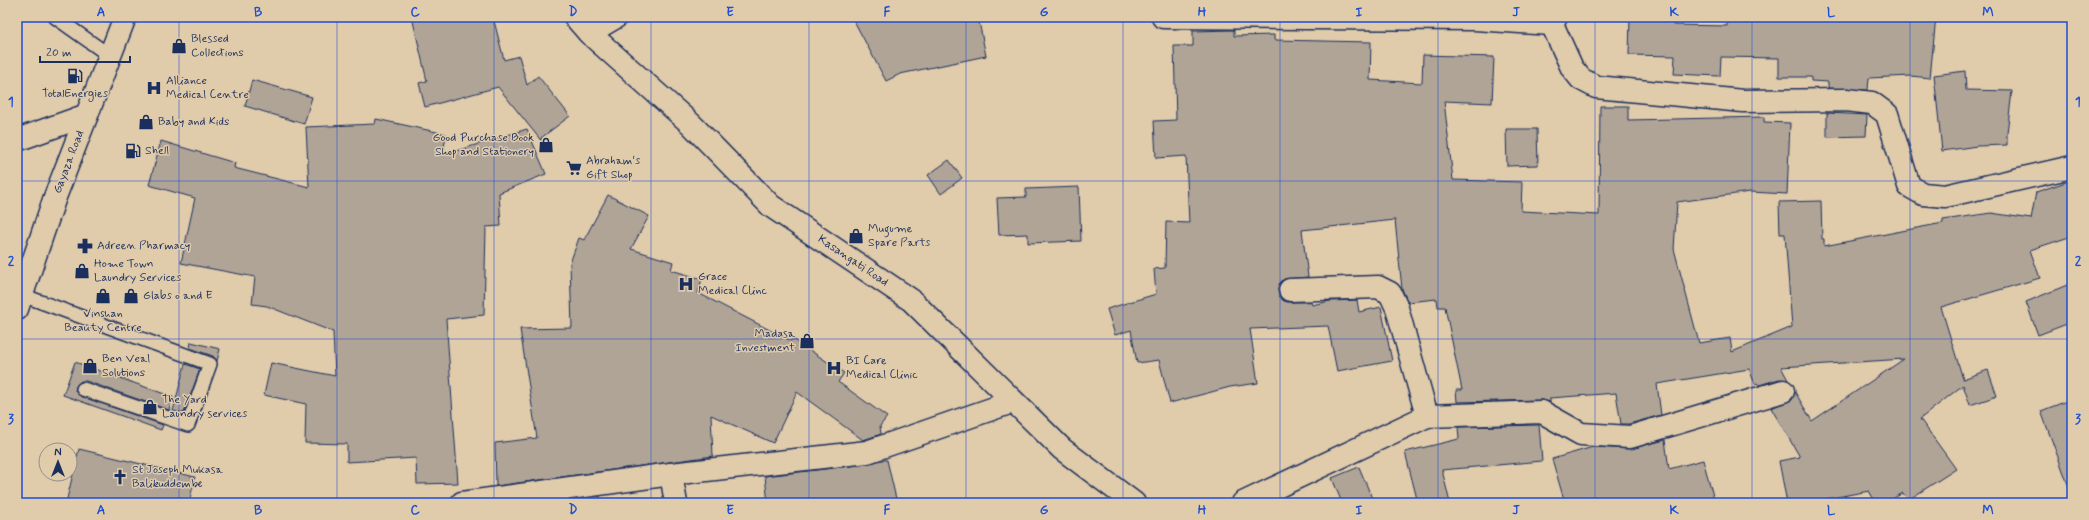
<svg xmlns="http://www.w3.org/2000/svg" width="2089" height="520" viewBox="0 0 2089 520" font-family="Mynerve,sans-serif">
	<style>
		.building { fill: #b0a497; stroke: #1b2f5e }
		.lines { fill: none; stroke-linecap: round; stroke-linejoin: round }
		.lane-casing { stroke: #1b2f5e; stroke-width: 16 }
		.street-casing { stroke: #1b2f5e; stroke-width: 25 }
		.secondary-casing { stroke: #1b2f5e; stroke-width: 25 }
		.primary-casing { stroke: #1b2f5e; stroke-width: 25 }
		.lane { stroke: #e0cbaa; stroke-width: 13 }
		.street { stroke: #e0cbaa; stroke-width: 22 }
		.secondary { stroke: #e0cbaa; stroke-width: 22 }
		.primary { stroke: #e0cbaa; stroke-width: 22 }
		.grid { fill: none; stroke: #1d4ed8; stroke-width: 1; stroke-opacity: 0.55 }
		.labels { text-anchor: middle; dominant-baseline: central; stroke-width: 3; stroke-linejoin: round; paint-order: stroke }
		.poi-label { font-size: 12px; fill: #1b2f5e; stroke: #e0cbaa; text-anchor: start }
		.street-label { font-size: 12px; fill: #1b2f5e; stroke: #e0cbaa }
		.neatline { fill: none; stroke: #1d4ed8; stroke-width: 1.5 }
		.grid-label { font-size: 13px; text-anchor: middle; font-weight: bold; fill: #1d4ed8 }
	</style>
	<rect width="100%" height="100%" fill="#e0cbaa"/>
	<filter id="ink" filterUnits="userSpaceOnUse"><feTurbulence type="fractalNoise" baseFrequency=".025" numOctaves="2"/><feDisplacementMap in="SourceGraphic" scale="8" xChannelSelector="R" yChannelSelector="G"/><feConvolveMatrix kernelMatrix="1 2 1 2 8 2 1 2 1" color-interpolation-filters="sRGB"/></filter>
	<g filter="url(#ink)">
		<!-- building -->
		<g class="building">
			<polygon points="412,17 493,17 504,60 519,56 527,85 538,76 570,116 541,138 543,143 498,87 425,107 419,83 427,81"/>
			<polygon points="852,17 978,17 986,56 900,74 886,81"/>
			<polygon points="1630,17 1673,17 1673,25 1727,26 1727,17 1936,17 1930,78 1911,76 1869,78 1868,90 1828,88 1828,82 1811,81 1811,77 1779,77 1779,58 1721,57 1720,76 1674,74 1675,56 1629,55"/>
			<polygon points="1234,30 1234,36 1274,35 1274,40 1371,42 1370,80 1422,83 1423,55 1494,57 1492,103 1444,101 1453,180 1522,182 1521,211 1599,215 1600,106 1628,106 1628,120 1764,117 1764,122 1790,123 1787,194 1750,192 1677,202 1674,249 1699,343 1730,338 1732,352 1792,327 1785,234 1780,234 1779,202 1821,201 1822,239 1824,239 1824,246 1943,223 1943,220 1991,213 2031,219 2036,192 2072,180 2072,236 2030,250 2040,278 1941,307 1963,379 1988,370 1997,396 1970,405 1963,385 1920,419 1956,469 1908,500 1903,493 1885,503 1876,503 1869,491 1804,503 1787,503 1779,461 1800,457 1771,408 1792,400 1795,392 1812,421 1904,359 1781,367 1788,380 1779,379 1759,385 1757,383 1755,384 1749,369 1657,384 1661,415 1629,424 1621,424 1616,393 1550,398 1550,402 1542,400 1457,402 1456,390 1462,390 1445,307 1438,307 1437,299 1408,302 1402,289 1395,220 1302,230 1308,277 1284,279 1279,284 1278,290 1280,297 1284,301 1290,302 1311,302 1312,305 1330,301 1357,300 1359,312 1381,307 1392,361 1337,371 1328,326 1250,329 1258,383 1230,387 1170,403 1159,360 1137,363 1131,330 1115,335 1107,309 1156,294 1154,269 1165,268 1166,222 1189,223 1186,156 1156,158 1154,121 1176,120 1174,46 1193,46 1193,31"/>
			<polygon points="1965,71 1966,90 2012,91 2007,133 2007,145 1977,146 1942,151 1934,75"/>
			<polygon points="252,80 312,97 304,124 245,106"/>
			<polygon points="1827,113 1867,115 1866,136 1827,137"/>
			<polygon points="376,119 446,134 443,155 527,129 546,174 499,193 501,226 486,227 484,315 446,319 458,483 417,484 416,458 347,462 347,444 305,443 306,404 264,395 271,363 335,376 333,332 267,306 252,304 255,277 181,263 195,198 149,185 161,141 235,163 234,168 309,187 306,127 375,124"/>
			<polygon points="1506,129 1537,129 1538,165 1507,166"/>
			<polygon points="949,160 962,178 941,194 928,175"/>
			<polygon points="1079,187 1081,241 1028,243 1028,234 999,235 997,198 1026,197 1026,189"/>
			<polygon points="608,195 649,216 631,249 673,262 671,270 702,279 698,293 791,341 793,339 844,373 838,382 887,417 880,426 881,434 863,440 797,392 773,443 711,415 713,456 496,486 495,443 537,438 520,329 572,328 570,263 579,238 584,240"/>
			<polygon points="2072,283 2072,322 2038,335 2026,302"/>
			<polygon points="191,342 220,349 217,361 213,356 190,348"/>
			<polygon points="75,362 173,397 169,410 86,381 81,381 76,386 75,391 80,396 163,425 161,430 63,395"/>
			<polygon points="185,364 200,369 184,413 173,411"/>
			<polygon points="2072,399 2072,487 2069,487 2041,411"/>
			<polygon points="1539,425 1542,461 1442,470 1450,503 1418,503 1405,452 1459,439 1458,427"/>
			<polygon points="1665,440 1669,469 1703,460 1715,503 1565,503 1552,459 1593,447 1630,449"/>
			<polygon points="79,449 195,477 189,503 66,503"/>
			<polygon points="881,460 887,460 897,503 768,503 765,476 868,464"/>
			<polygon points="1359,467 1374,503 1342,503 1332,478"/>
			<polygon points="600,496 600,503 567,503 567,501"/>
		</g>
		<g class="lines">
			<defs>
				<g id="lane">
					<polyline points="55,17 110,56"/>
					<polyline points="22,295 210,364 188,425 83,389"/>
				</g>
				<g id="street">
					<polyline points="1163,17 1475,19 1552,24"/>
					<polyline points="1556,17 1552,24 1572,68 1581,79 1596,87 1743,101 1846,100 1872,103 1887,114 1909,186 1923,194 1945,196 2072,167"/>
					<polyline points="589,33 616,17"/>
					<polyline points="17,140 87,115"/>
					<polyline points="1290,290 1378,287 1390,293 1397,308 1427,416"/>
					<polyline points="671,474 676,503"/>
					<polyline points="462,503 671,474 867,452 1012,402"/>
					<polyline points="1243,503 1427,416 1542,412 1581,434 1630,437 1783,391"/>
				</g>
				<polyline id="secondary" points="575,17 589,33 691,124 771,206 911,300 1062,449 1134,503"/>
				<polyline id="primary" points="17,309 55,197 125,17"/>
			</defs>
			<!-- lane casing -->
			<use href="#lane" class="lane-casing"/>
			<!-- street casing -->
			<use href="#street" class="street-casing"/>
			<!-- secondary casing -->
			<use href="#secondary" class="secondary-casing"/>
			<!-- primary casing -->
			<use href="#primary" class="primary-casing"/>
			<!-- lane -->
			<use href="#lane" class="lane"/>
			<!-- street -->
			<use href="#street" class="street"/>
			<!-- secondary -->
			<use href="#secondary" class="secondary"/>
			<!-- primary -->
			<use href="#primary" class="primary"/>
		</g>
	</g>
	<!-- grid -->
	<path class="grid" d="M 179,17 L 179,503M 337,17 L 337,503M 494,17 L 494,503M 651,17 L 651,503M 809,17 L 809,503M 966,17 L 966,503M 1123,17 L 1123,503M 1280,17 L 1280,503M 1438,17 L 1438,503M 1595,17 L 1595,503M 1752,17 L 1752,503M 1910,17 L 1910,503M 17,181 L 2072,181M 17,339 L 2072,339"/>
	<!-- icons -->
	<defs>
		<symbol id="shop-bare" viewBox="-9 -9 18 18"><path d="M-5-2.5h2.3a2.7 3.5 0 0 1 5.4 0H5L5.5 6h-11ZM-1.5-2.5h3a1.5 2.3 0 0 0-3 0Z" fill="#1b2f5e" stroke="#e0cbaa" stroke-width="2.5" paint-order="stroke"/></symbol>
		<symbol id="fuel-bare" viewBox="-9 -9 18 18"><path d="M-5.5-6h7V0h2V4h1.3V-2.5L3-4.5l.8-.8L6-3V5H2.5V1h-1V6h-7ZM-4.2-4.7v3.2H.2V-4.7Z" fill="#1b2f5e" stroke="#e0cbaa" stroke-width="2.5" paint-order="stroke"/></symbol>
		<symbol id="hospital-bare" viewBox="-9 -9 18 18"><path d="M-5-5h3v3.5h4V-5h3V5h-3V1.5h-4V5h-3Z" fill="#1b2f5e" stroke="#e0cbaa" stroke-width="2.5" paint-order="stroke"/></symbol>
		<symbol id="supermarket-bare" viewBox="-9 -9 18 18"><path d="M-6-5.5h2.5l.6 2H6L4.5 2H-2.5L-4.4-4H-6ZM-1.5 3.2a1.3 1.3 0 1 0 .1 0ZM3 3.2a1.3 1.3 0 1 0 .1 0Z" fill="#1b2f5e" stroke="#e0cbaa" stroke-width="2.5" paint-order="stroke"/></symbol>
		<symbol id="pharmacy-bare" viewBox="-9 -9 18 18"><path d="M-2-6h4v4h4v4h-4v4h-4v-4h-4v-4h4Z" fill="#1b2f5e" stroke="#e0cbaa" stroke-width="2.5" paint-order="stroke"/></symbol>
		<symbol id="church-bare" viewBox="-9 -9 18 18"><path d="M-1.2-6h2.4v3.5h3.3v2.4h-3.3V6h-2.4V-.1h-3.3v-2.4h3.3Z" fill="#1b2f5e" stroke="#e0cbaa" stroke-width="2.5" paint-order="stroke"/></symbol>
	</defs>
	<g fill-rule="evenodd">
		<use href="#shop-bare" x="168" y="35" width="22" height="22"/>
		<use href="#fuel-bare" x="64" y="65" width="22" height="22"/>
		<use href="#hospital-bare" x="143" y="77" width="22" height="22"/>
		<use href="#shop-bare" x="135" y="111" width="22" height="22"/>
		<use href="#shop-bare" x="535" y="134" width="22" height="22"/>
		<use href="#fuel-bare" x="122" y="140" width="22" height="22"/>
		<use href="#supermarket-bare" x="563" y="157" width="22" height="22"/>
		<use href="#shop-bare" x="845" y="225" width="22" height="22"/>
		<use href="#pharmacy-bare" x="74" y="235" width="22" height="22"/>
		<use href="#shop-bare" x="71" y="260" width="22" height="22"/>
		<use href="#hospital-bare" x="675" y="273" width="22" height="22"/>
		<use href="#shop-bare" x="92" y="285" width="22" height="22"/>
		<use href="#shop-bare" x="120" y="285" width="22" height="22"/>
		<use href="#shop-bare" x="796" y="330" width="22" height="22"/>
		<use href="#shop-bare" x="79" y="355" width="22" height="22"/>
		<use href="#hospital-bare" x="823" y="357" width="22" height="22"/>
		<use href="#shop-bare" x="139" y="396" width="22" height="22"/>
		<use href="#church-bare" x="109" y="466" width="22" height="22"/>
	</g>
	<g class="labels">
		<!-- poi labels -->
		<g class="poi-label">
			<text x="191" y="39">Blessed<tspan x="191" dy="14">Collections</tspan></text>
			<text x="166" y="81">Alliance<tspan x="166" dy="14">Medical Centre</tspan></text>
			<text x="75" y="94" text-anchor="middle">TotalEnergies</text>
			<text x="158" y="122">Baby and Kids</text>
			<text x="534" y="138" text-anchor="end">Good Purchase Book<tspan x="534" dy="14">Shop and Stationery</tspan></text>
			<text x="145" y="151">Shell</text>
			<text x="586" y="161">Abraham's<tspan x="586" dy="14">Gift Shop</tspan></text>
			<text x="868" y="229">Mugume<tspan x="868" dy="14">Spare Parts</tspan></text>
			<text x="97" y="246">Adreen Pharmacy</text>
			<text x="94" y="264">Home Town<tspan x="94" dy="14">Laundry Services</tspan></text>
			<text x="698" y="277">Grace<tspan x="698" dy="14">Medical Clinc</tspan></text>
			<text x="143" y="296">Glabs o and E</text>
			<text x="103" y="314" text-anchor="middle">Vinshan<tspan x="103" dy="14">Beauty Centre</tspan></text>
			<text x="795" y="334" text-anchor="end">Madasa<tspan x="795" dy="14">Investment</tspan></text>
			<text x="102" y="359">Ben Veal<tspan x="102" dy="14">Solutions</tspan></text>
			<text x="846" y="361">BI Care<tspan x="846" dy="14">Medical Clinic</tspan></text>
			<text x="162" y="400">The Yard<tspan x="162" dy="14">Laundry services</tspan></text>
			<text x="132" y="470">St Joseph Mukasa<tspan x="132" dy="14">Balikuddembe</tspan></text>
		</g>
		<!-- street labels -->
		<g class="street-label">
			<text transform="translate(69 162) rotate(-69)">Gayaza Road</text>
			<text transform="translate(853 261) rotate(34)">Kasangati Road</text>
		</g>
	</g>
	<!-- margin -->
	<rect width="2089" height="520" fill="none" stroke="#e0cbaa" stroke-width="44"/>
	<!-- north arrow -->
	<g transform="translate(58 462)"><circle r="19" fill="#e0cbaa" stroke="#918d8c"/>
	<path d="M0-3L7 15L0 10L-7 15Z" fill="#1b2f5e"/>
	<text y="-6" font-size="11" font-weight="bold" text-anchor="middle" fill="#1b2f5e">N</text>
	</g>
	<!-- scale -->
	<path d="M40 56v6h90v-6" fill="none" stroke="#1b2f5e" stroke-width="2"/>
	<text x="46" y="56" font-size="12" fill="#1b2f5e" stroke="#e0cbaa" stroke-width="3" paint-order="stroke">20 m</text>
	<rect x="22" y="22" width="2045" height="476" class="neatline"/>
	<g class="grid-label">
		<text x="101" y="16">A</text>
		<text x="258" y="16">B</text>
		<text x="415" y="16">C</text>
		<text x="573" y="16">D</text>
		<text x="730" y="16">E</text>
		<text x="887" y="16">F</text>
		<text x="1044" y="16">G</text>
		<text x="1202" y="16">H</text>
		<text x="1359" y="16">I</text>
		<text x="1516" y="16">J</text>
		<text x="1674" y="16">K</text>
		<text x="1831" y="16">L</text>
		<text x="1988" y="16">M</text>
		<text x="11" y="106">1</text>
		<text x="2078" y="106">1</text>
		<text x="11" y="265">2</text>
		<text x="2078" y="265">2</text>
		<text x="11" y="423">3</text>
		<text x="2078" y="423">3</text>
		<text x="101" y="514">A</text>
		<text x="258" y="514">B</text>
		<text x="415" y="514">C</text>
		<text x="573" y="514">D</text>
		<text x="730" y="514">E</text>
		<text x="887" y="514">F</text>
		<text x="1044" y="514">G</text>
		<text x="1202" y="514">H</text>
		<text x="1359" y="514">I</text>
		<text x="1516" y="514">J</text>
		<text x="1674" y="514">K</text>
		<text x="1831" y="514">L</text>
		<text x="1988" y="514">M</text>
	</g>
</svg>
